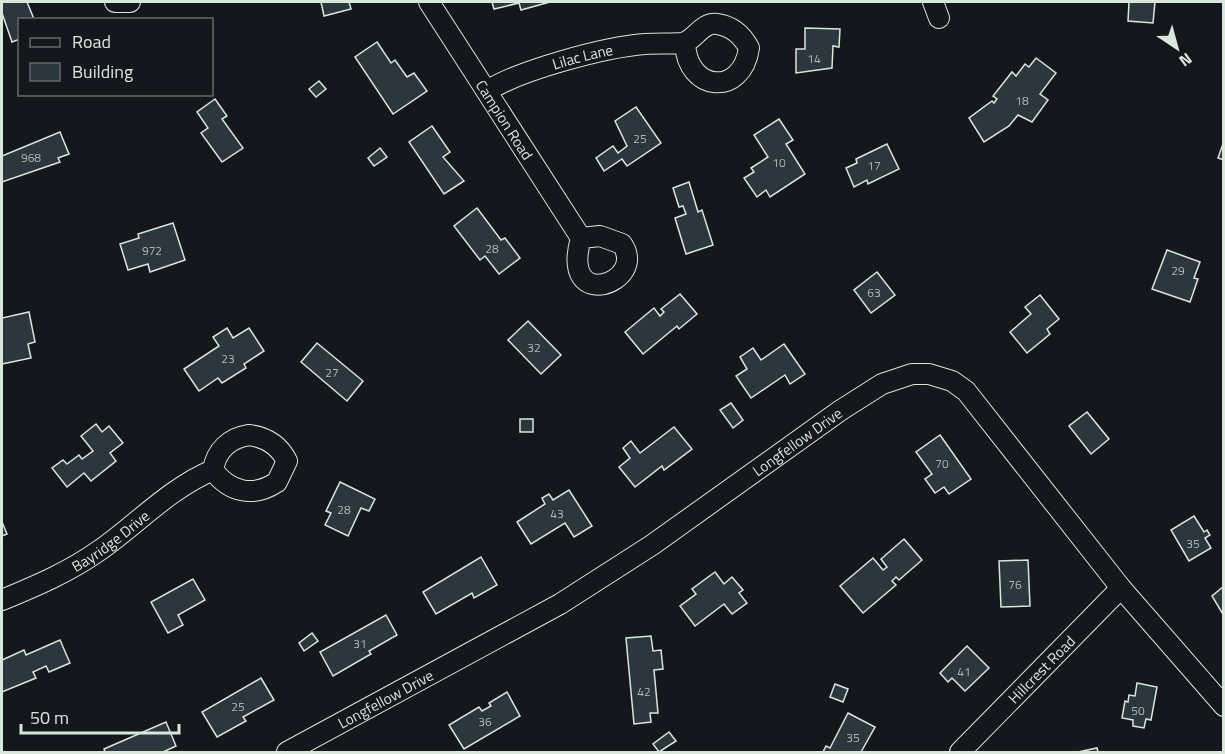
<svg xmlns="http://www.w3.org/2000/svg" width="1225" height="754" viewBox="0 0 1225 754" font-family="'Titillium Web',sans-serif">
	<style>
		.building { fill: #2c363c; stroke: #d8e6dc; stroke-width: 1.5 }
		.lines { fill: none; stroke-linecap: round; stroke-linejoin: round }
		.street-casing { stroke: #d8e6dc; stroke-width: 22 }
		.street { stroke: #14181c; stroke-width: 20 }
		.labels { text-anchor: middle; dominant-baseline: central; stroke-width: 4.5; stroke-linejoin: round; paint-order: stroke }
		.number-label { font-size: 12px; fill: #adbab4 }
		.street-label { font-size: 15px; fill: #d8e6dc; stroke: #14181c }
	</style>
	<rect width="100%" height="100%" fill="#14181c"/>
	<!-- building -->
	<g class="building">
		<polygon points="2,2 27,2 34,19 20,20 20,39 12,42 2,13"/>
		<polygon points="321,2 349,2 351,9 324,16"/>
		<polygon points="492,2 550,2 521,10 519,3 494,9"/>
		<polygon points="1129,2 1155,2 1153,23 1128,21"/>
		<polygon points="805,28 840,29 839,47 833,46 832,68 796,73 796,49 805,49"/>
		<polygon points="377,42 391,63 395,60 407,77 414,73 427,91 393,114 355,57"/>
		<polygon points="1036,58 1056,73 1040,94 1048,100 1032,122 1018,115 1009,126 984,142 969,118 992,101 994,103 997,99 993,96 1012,72 1016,76 1025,64 1029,67"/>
		<polygon points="319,81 326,89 316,97 309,89"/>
		<polygon points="215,99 227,116 222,119 243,148 222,162 201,133 208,128 197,112"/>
		<polygon points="636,107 661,143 627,166 622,159 604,171 596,158 613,146 618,153 627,146 615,121"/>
		<polygon points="779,119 793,140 786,144 805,174 770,197 766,190 757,197 744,178 754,172 751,168 768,157 754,135"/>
		<polygon points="432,126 450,152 443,157 464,181 444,194 409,142"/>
		<polygon points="60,132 69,154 58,158 60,162 2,182 2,156"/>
		<polygon points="1224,141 1224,160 1218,158"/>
		<polygon points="887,144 899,169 868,184 867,180 854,187 846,168 857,163 856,159"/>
		<polygon points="380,148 387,157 374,166 368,158"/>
		<polygon points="689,182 698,212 702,210 713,245 686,254 675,218 686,214 683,206 679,207 673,188"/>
		<polygon points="477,208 501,240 505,238 520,258 499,274 485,256 480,260 454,226"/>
		<polygon points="173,223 185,260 150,272 148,264 128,270 120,244 139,238 138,234"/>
		<polygon points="1167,250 1200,262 1194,278 1198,279 1190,302 1152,289"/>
		<polygon points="877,272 895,295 871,313 854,290"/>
		<polygon points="680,294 697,314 679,329 677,326 643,354 625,332 654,308 660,316 664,312 661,309"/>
		<polygon points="1040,295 1059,319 1047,329 1050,334 1027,353 1010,332 1031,314 1025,307"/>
		<polygon points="29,312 35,342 28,344 31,358 2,364 2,318"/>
		<polygon points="528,321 561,355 541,374 508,340"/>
		<polygon points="227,328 233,338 249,328 264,351 244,364 246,368 222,383 218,378 199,391 184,369 219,346 213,337"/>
		<polygon points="317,343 363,381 347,401 301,362"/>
		<polygon points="784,344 805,374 790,384 785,375 751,398 736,376 747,369 740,357 753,348 761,360"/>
		<polygon points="731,403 743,420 733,428 720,410"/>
		<polygon points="1087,412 1109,439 1091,454 1069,426"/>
		<rect x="520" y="419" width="13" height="13"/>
		<polygon points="96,424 102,432 109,426 123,443 110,453 116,461 91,481 84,473 67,487 52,468 63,460 67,464 79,455 82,459 93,451 81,436"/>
		<polygon points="674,427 692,449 664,470 662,466 635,487 619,467 630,458 623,448 631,441 640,453"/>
		<polygon points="940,435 971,479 949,494 944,487 935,493 925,479 932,474 916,452"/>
		<polygon points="340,482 375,499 369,511 361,508 348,536 325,525 331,513 326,511"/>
		<polygon points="569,490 592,526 574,537 565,523 531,544 517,522 545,504 542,498 549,494 553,500"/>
		<polygon points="1194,516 1204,532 1207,530 1210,535 1205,538 1211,548 1189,561 1171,530"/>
		<polygon points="2,522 7,534 2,536"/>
		<polygon points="904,539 922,560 899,580 896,577 892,581 896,585 863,613 840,586 873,558 883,570 887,567 881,559"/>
		<polygon points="481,557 497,585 474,598 472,593 436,614 423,592"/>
		<polygon points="1028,560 1030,606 1001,607 999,561"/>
		<polygon points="715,572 724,584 732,577 743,590 739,593 747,603 732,614 724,604 695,626 680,606 696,594 692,589"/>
		<polygon points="193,579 205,600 178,615 183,625 168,633 151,602"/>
		<polygon points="1224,586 1224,616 1212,596"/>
		<polygon points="386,615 397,635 369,651 371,654 333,676 320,652"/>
		<polygon points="312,633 318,641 304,651 299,643"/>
		<polygon points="651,636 653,651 661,650 663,669 654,670 658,713 650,713 651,722 634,724 626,638"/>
		<polygon points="60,640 70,663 49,672 46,666 33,672 36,678 2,692 2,660 24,650 26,655"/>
		<polygon points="967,646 989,668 965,691 952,678 948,682 940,673"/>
		<polygon points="261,678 274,700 243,717 246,721 217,737 202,712"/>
		<polygon points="1137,683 1157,687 1151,720 1146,719 1144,728 1133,726 1133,720 1122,718 1125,701 1128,702 1129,695 1135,696"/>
		<polygon points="835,684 848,689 843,702 830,697"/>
		<polygon points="507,692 520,716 464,749 449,725 479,707 482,711 491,706 489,703"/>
		<polygon points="848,713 875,727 861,752 823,752 826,746 830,748"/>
		<polygon points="166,722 176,746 163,752 105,752 104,749"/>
		<polygon points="669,732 676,741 659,752 653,744"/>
		<polygon points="1097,748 1098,752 1078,752"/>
	</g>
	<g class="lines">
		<defs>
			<g id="street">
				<polyline points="115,2 130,2"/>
				<path id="s1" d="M 429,2 L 581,238 C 559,315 649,282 622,244 L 600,236 L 581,238"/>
				<polyline points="933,2 939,18"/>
				<path id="s2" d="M 487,91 C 520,70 605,47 645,44 C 657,43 670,44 682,43 C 695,41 701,22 717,24 C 732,26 742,35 749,48 C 742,97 687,92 685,43"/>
				<path d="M 249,435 C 265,437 279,445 287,461 L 277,482 C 253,498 229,492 213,470 C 216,451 229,438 249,435 Z"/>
				<path id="s3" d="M 2,600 C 36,586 69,572 100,550 C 137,524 170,488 213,470"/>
				<path id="s4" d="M 287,752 L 560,604 L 652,545 L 841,410 L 882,384 L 912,374 L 929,374 L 952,381 L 966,391 L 1121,588 L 1224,706"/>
				<path id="s5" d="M 960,752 L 1121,588"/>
			</g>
		</defs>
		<!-- street casing -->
		<use href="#street" class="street-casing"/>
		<!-- street -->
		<use href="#street" class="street"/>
	</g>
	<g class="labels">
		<!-- number labels -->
		<g class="number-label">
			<text x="814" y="58">14</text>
			<text x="1022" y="100">18</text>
			<text x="640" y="138">25</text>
			<text x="31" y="157">968</text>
			<text x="779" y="162">10</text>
			<text x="874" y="165">17</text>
			<text x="492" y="248">28</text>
			<text x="152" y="250">972</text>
			<text x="1178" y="270">29</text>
			<text x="874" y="292">63</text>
			<text x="534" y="347">32</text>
			<text x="228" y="358">23</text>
			<text x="332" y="372">27</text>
			<text x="942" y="463">70</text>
			<text x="344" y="509">28</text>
			<text x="557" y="513">43</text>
			<text x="1193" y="543">35</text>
			<text x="1015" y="584">76</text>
			<text x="360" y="643">31</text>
			<text x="964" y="671">41</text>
			<text x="644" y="691">42</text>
			<text x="238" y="706">25</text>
			<text x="1138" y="710">50</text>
			<text x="485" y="721">36</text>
			<text x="853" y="737">35</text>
		</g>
		<!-- street labels -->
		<g class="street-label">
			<text stroke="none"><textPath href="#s2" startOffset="102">Lilac Lane</textPath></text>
			<text stroke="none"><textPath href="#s1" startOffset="140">Campion Road</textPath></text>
			<text stroke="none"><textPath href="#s4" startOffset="598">Longfellow Drive</textPath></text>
			<text stroke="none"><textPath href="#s3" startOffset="124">Bayridge Drive</textPath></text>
			<text stroke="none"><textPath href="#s5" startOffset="116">Hillcrest Road</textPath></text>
			<text stroke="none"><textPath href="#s4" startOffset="112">Longfellow Drive</textPath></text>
		</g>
	</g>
	<!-- border -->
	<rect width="1225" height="754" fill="none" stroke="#d8e6dc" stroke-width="6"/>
	<!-- legend -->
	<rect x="18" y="18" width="195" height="78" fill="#14181c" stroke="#626a69" stroke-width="1.5"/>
	<rect x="30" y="38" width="30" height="9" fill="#14181c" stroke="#626a69" stroke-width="1.5"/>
	<text x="72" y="48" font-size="18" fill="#d8e6dc">Road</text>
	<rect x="30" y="63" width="30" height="18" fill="#2c363c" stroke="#626a69" stroke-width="1.5"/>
	<text x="72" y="78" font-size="18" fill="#d8e6dc">Building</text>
	<!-- north arrow -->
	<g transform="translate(1177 48) rotate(144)" stroke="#14181c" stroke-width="4.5" paint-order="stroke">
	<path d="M0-4.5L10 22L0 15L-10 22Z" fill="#d8e6dc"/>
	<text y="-9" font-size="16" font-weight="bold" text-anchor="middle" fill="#d8e6dc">N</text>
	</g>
	<!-- scale -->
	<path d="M21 724v9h158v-9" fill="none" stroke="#d8e6dc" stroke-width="3"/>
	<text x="30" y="724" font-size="18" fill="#d8e6dc" stroke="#14181c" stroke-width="4.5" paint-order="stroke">50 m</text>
</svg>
